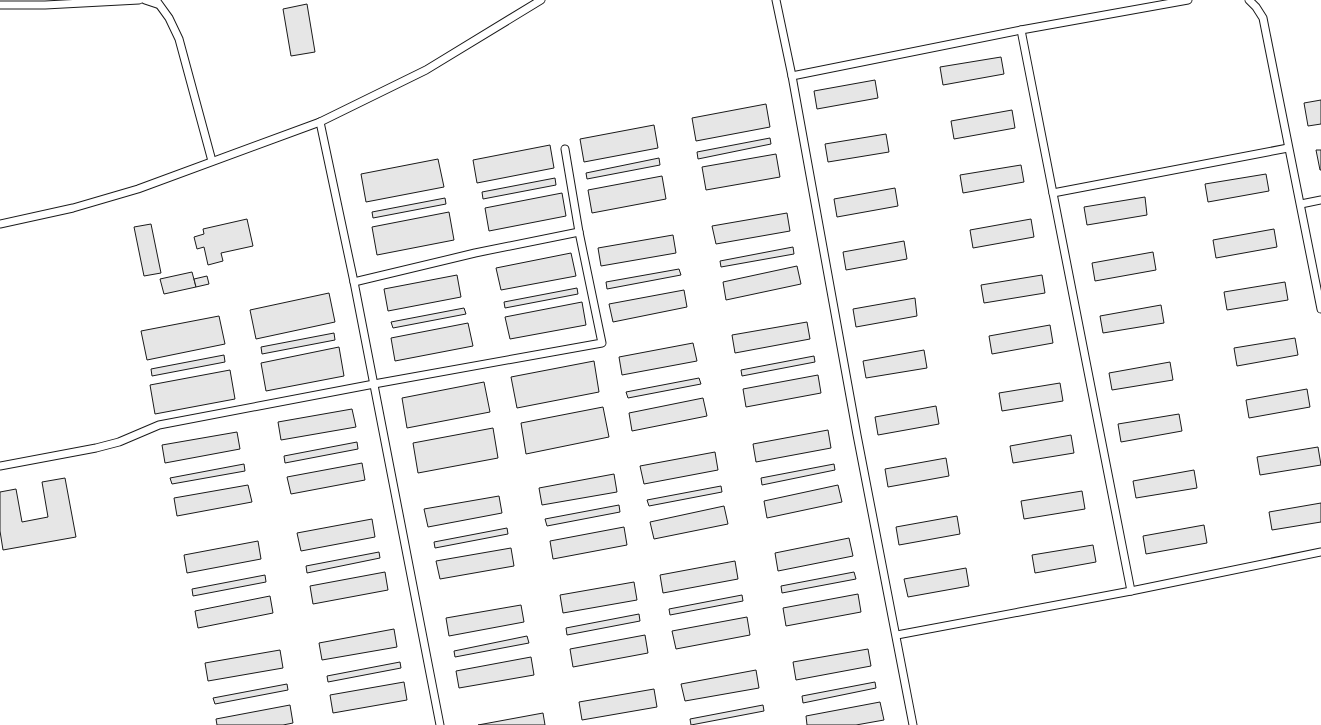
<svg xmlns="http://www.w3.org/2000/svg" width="1321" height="725" viewBox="0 0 1321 725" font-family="'Work Sans',sans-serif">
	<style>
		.building { fill: #e6e6e6; stroke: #1a1a1a }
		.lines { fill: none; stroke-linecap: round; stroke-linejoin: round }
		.service-casing { stroke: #1a1a1a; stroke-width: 9 }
		.service { stroke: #fff; stroke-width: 7 }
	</style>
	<rect width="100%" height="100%" fill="#fff"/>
	<!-- building -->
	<g class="building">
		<polygon points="307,4 315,52 291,56 283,9"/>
		<polygon points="1001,57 1004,74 943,85 940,67"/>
		<polygon points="875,80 878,98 817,109 814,91"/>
		<polygon points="1321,100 1321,124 1308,126 1304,103"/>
		<polygon points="766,104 770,127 696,141 692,118"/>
		<polygon points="1012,110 1015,128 954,139 951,121"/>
		<polygon points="654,125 658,148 584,162 580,139"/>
		<polygon points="886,134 889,152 828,162 825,144"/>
		<polygon points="770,138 771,144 698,159 697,152"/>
		<polygon points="550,145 554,168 477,183 473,160"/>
		<polygon points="1316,150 1321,150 1321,170 1320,170"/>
		<polygon points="776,154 780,177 706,190 702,167"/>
		<polygon points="659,158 660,165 587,179 586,173"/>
		<polygon points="438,159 444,187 366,202 361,174"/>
		<polygon points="1021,165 1024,182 963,193 960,175"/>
		<polygon points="1266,174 1269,191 1208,202 1205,184"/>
		<polygon points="662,176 666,199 592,213 588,190"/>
		<polygon points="555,178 556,185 483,199 482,192"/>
		<polygon points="895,188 898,206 837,217 834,199"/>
		<polygon points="562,193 566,216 489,231 485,208"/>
		<polygon points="1145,197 1147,215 1087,225 1084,207"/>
		<polygon points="445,198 446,204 373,218 372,212"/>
		<polygon points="449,212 454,240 377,255 372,227"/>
		<polygon points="787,213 790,231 716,244 712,226"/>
		<polygon points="247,219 253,246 221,253 223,261 208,265 204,247 197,249 194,237 204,234 203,229"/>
		<polygon points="1031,219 1034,237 973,248 970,230"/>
		<polygon points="151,224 161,273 144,276 134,227"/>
		<polygon points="1274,229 1277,247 1216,258 1213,240"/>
		<polygon points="673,235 676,253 601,266 598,248"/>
		<polygon points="904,241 907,259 846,270 843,252"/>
		<polygon points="793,247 794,254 721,267 720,261"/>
		<polygon points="1153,252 1156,270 1095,281 1092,263"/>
		<polygon points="571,253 576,276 501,290 496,268"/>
		<polygon points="797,266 801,284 726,300 723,282"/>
		<polygon points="679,269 681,275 607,289 606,282"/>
		<polygon points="192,272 196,287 164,294 160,279"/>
		<polygon points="457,275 461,297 388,311 384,289"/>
		<polygon points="1042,275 1045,293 984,303 981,285"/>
		<polygon points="207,276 209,284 196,287 194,279"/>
		<polygon points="1285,282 1288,300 1227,310 1224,292"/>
		<polygon points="577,288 578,294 505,308 504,302"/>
		<polygon points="684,290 687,307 613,322 609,304"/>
		<polygon points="329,293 335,322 256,339 250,310"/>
		<polygon points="915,298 917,316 856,327 853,309"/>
		<polygon points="582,302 586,325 510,339 505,317"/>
		<polygon points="1161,305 1164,323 1103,333 1100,316"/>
		<polygon points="464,308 466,314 393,328 391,322"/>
		<polygon points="219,316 225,344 147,360 141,331"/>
		<polygon points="807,322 810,339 735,353 732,335"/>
		<polygon points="468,323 473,346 395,361 391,338"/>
		<polygon points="1050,325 1053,343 992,354 989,336"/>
		<polygon points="334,333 335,340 262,354 261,347"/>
		<polygon points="1295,338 1298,355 1237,366 1234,348"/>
		<polygon points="693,343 697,361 622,375 619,357"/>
		<polygon points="339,347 344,376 266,391 261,363"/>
		<polygon points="924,350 927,368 866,378 863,361"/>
		<polygon points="224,355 225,362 152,376 151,369"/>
		<polygon points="814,356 815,362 742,376 741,370"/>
		<polygon points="594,361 599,392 517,408 511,377"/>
		<polygon points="1170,362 1173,380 1112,390 1109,373"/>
		<polygon points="230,370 235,399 155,414 150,385"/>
		<polygon points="818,375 821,393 746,407 743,389"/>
		<polygon points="699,378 701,384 628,398 626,392"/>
		<polygon points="484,382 490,412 407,428 402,398"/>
		<polygon points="1060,383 1063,401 1002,411 999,393"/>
		<polygon points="1307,389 1310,407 1249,418 1246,400"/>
		<polygon points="703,398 707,416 632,431 629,413"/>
		<polygon points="936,406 939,424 878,435 875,417"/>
		<polygon points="603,407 609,437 526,454 521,423"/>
		<polygon points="352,409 356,427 281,440 278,422"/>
		<polygon points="1179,414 1182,431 1121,442 1118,424"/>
		<polygon points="493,428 498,458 418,473 413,443"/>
		<polygon points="828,430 831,448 756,462 753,444"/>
		<polygon points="237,432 240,449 165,463 162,445"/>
		<polygon points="1071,435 1074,453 1013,463 1010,446"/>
		<polygon points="357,442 358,449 285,463 284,456"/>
		<polygon points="1318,447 1321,465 1260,475 1257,457"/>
		<polygon points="715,452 718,470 644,484 640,466"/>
		<polygon points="946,458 949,476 888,487 885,469"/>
		<polygon points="362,463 365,480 291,494 287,477"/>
		<polygon points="244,464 245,471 172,484 170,478"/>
		<polygon points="834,464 835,470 762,485 761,478"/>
		<polygon points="1194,470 1197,488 1136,498 1133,481"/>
		<polygon points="614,474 617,492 542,505 539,488"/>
		<polygon points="65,478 76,537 3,550 0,531 0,492 16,489 22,522 48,517 42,482"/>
		<polygon points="248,485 252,502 177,516 174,498"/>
		<polygon points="838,485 842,502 767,518 764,501"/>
		<polygon points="721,486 722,492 649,506 647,500"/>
		<polygon points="1082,491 1085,509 1024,519 1021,501"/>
		<polygon points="499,496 502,513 428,527 424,509"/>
		<polygon points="1321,503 1321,522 1272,530 1269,512"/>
		<polygon points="619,505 620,512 547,526 545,519"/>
		<polygon points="724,506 728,524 654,539 650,522"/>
		<polygon points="957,516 960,534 899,545 896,527"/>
		<polygon points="372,519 375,537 301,551 297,533"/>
		<polygon points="1204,525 1207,543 1146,554 1143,536"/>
		<polygon points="624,527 627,545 553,559 550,541"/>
		<polygon points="507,528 508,534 435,548 434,542"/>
		<polygon points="849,538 853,556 778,571 775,553"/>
		<polygon points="258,541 261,559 187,573 184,555"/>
		<polygon points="1093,545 1096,562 1035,573 1032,555"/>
		<polygon points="511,548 514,566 440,579 436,561"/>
		<polygon points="379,552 380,558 307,573 306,566"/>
		<polygon points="735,561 738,579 663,593 660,575"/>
		<polygon points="966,568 969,586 908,597 904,579"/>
		<polygon points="385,572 388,590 313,604 310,586"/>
		<polygon points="854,572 856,579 782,593 781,586"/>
		<polygon points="265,575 266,582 193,596 192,589"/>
		<polygon points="634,582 637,600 563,613 560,595"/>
		<polygon points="858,594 861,612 786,626 783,608"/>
		<polygon points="742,595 743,601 670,615 669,609"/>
		<polygon points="270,596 273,613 198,628 195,611"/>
		<polygon points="521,605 524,622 449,636 446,618"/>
		<polygon points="639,614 640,621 567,635 566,628"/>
		<polygon points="747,617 750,635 676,649 672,631"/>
		<polygon points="394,629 397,647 322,660 319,643"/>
		<polygon points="645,635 648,653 573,667 570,649"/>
		<polygon points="527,636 529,643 455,657 454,651"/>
		<polygon points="868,649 871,666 796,680 793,662"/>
		<polygon points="280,650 283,668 208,681 205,663"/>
		<polygon points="531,657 534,675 459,688 456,671"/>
		<polygon points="400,662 401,668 328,682 327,676"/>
		<polygon points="756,670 759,688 685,701 681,684"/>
		<polygon points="404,682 407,700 333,713 330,695"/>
		<polygon points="875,682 876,688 803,703 802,696"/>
		<polygon points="287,684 288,690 215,704 213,698"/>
		<polygon points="654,689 657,707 582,720 579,702"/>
		<polygon points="880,702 884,720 856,725 807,725 806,716"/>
		<polygon points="290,705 293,723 283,725 217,725 216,719"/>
		<polygon points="763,705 764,711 691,725 690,719"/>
		<polygon points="543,713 545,725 478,725"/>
	</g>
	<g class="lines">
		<defs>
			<g id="service">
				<polyline points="145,0 157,4"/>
				<polyline points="156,0 169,18 179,39 212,161"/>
				<polyline points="776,0 792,76 857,435 913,725"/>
				<polyline points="1249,0 1256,7 1263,18 1321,309"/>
				<polyline points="0,5 45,5 139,0"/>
				<polyline points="1021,30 1131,591"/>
				<polyline points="792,76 1021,30 1188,0"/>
				<polyline points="320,122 354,282 440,725"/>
				<polyline points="1053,193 1288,148"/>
				<polyline points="1301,204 1321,200"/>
				<polyline points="0,224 73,208 138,189 320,122 426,70 541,0"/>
				<polyline points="354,282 475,253 579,232"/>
				<polyline points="0,466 96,448 119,442 159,425 374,384 602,343 579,232 565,149"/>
				<polyline points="897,635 1131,591 1321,552"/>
			</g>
		</defs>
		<!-- service casing -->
		<use href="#service" class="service-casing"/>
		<!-- service -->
		<use href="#service" class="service"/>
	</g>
</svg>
